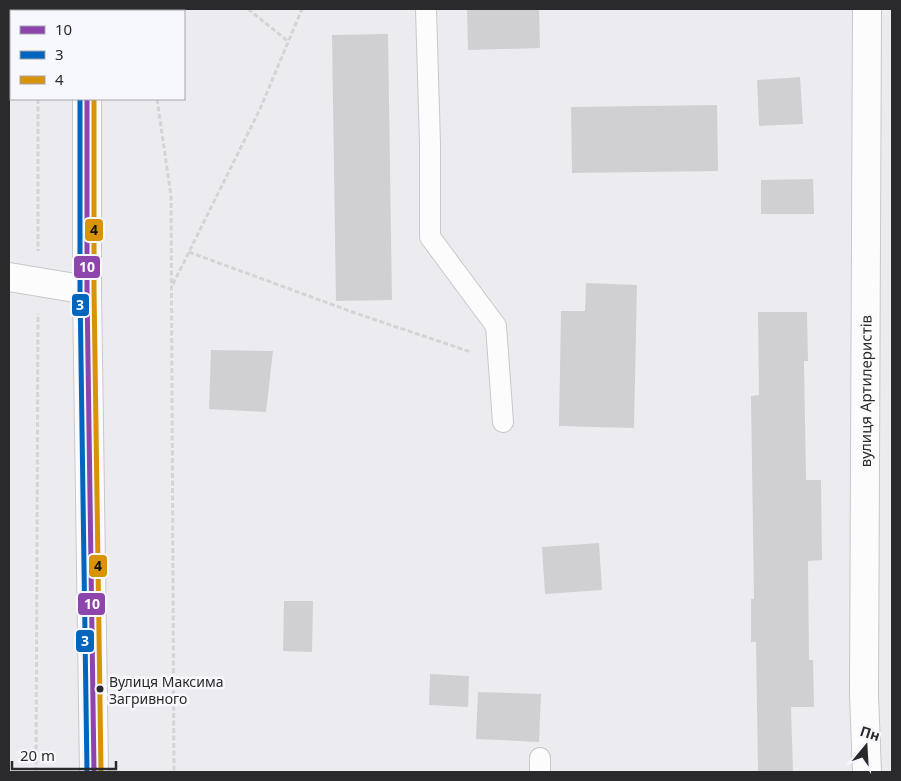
<svg xmlns="http://www.w3.org/2000/svg" width="901" height="781" viewBox="0 0 901 781" font-family="'Noto Sans',sans-serif">
	<style>
		.building { fill: #d0d0d3 }
		.lines { fill: none; stroke-linecap: round; stroke-linejoin: round }
		.lane-casing { stroke: #c8c8ca; stroke-width: 22 }
		.street-casing { stroke: #c8c8ca; stroke-width: 30 }
		.primary-casing { stroke: #c8c8ca; stroke-width: 30 }
		.path { stroke: #d4d4d5; stroke-width: 3; stroke-dasharray: 5 2.5; stroke-linecap: butt }
		.lane { stroke: #fcfcfd; stroke-width: 20 }
		.street { stroke: #fcfcfd; stroke-width: 28 }
		.primary { stroke: #fcfcfd; stroke-width: 28 }
		.bus-1-casing { stroke: #f7f7fe; stroke-width: 9 }
		.bus-2-casing { stroke: #f7f7fe; stroke-width: 9 }
		.bus-3-casing { stroke: #f7f7fe; stroke-width: 9 }
		.bus-1 { stroke: #8e44ad; stroke-width: 5 }
		.bus-2 { stroke: #0065bd; stroke-width: 5 }
		.bus-3 { stroke: #d89307; stroke-width: 5 }
		.bus-dot { fill: #2a2a2d; stroke: #f7f7fe; stroke-width: 2 }
		.labels { text-anchor: middle; dominant-baseline: central; stroke-width: 5; stroke-linejoin: round; paint-order: stroke }
		.bus-label { font-size: 14px; fill: #2a2a2d; stroke: #f7f7fe; text-anchor: start }
		.street-label { font-size: 15px; fill: #2a2a2d; stroke: #f7f7fe }
		.line-badge { stroke: #f7f7fe; stroke-width: 2 }
		.badge-label { font-size: 14px; text-anchor: middle; font-weight: bold; fill: #fff }
		.pale-badge-label { font-size: 14px; text-anchor: middle; font-weight: bold; fill: #111 }
	</style>
	<rect width="100%" height="100%" fill="#ececf0"/>
	<!-- building -->
	<g class="building">
		<polygon points="467,9 539,9 540,48 468,50"/>
		<polygon points="388,34 392,300 336,301 332,35"/>
		<polygon points="800,77 803,124 759,126 757,80"/>
		<polygon points="717,105 718,171 572,173 571,107"/>
		<polygon points="813,179 814,214 761,214 761,180"/>
		<polygon points="586,283 637,285 634,428 559,426 561,311 585,311"/>
		<polygon points="758,312 807,312 808,361 804,361 806,480 821,480 822,560 808,561 809,660 813,660 814,707 791,707 793,772 758,772 756,642 751,642 751,599 754,599 751,396 759,395"/>
		<polygon points="211,350 273,351 266,412 209,409"/>
		<polygon points="599,543 602,590 545,594 542,547"/>
		<polygon points="284,601 313,601 312,652 283,651"/>
		<polygon points="430,674 469,676 468,707 429,705"/>
		<polygon points="478,692 541,694 539,742 476,739"/>
	</g>
	<g class="lines">
		<defs>
			<g id="lane">
				<polyline points="426,9 430,144 430,237 496,326 503,422"/>
				<polyline points="540,758 540,772"/>
			</g>
			<g id="street">
				<polyline points="9,277 87,290"/>
				<path id="s1" d="M 867,772 L 864,695 L 867,9"/>
			</g>
			<g id="primary">
				<polyline points="87,9 87,11"/>
				<polyline points="87,99 87,290 94,772"/>
			</g>
		</defs>
		<!-- lane casing -->
		<use href="#lane" class="lane-casing"/>
		<!-- street casing -->
		<use href="#street" class="street-casing"/>
		<!-- primary casing -->
		<use href="#primary" class="primary-casing"/>
		<!-- path -->
		<g class="path">
			<polyline points="38,9 38,11"/>
			<polyline points="144,9 144,11"/>
			<polyline points="248,9 289,42"/>
			<polyline points="38,99 38,251"/>
			<polyline points="157,99 171,196 174,772"/>
			<polyline points="189,252 355,313 471,352"/>
			<polyline points="173,284 260,109 302,9"/>
			<polyline points="124,679 174,679"/>
			<polyline points="36,772 38,314"/>
		</g>
		<!-- lane -->
		<use href="#lane" class="lane"/>
		<!-- street -->
		<use href="#street" class="street"/>
		<!-- primary -->
		<use href="#primary" class="primary"/>
		<defs>
			<polyline id="bus-1" points="87,99 87,290 94,772"/>
			<polyline id="bus-2" points="80,99 80,290 87,772"/>
			<polyline id="bus-3" points="94,99 94,290 101,772"/>
		</defs>
		<!-- bus-1 casing -->
		<use href="#bus-1" class="bus-1-casing"/>
		<!-- bus-2 casing -->
		<use href="#bus-2" class="bus-2-casing"/>
		<!-- bus-3 casing -->
		<use href="#bus-3" class="bus-3-casing"/>
		<!-- bus-1 -->
		<use href="#bus-1" class="bus-1"/>
		<!-- bus-2 -->
		<use href="#bus-2" class="bus-2"/>
		<!-- bus-3 -->
		<use href="#bus-3" class="bus-3"/>
	</g>
	<!-- markers -->
	<circle class="bus-dot" cx="100" cy="689" r="4.5"/>
	<g class="labels">
		<!-- bus labels -->
		<g class="bus-label">
			<text x="109" y="681">Вулиця Максима<tspan x="109" dy="17">Загривного</tspan></text>
		</g>
		<!-- street labels -->
		<g class="street-label">
			<text stroke="none"><textPath href="#s1" startOffset="381">вулиця Артилеристів</textPath></text>
		</g>
	</g>
	<g class="line-badge">
		<rect x="84" y="218" width="20" height="24" rx="5" fill="#d89307"/>
		<rect x="73" y="255" width="28" height="24" rx="5" fill="#8e44ad"/>
		<rect x="71" y="293" width="19" height="24" rx="5" fill="#0065bd"/>
		<rect x="88" y="554" width="20" height="24" rx="5" fill="#d89307"/>
		<rect x="77" y="592" width="29" height="24" rx="5" fill="#8e44ad"/>
		<rect x="75" y="629" width="20" height="24" rx="5" fill="#0065bd"/>
	</g>
	<g class="badge-label">
		<text x="87" y="272">10</text>
		<text x="80" y="310">3</text>
		<text x="92" y="609">10</text>
		<text x="85" y="646">3</text>
	</g>
	<g class="pale-badge-label">
		<text x="94" y="235">4</text>
		<text x="98" y="571">4</text>
	</g>
	<!-- border -->
	<rect width="901" height="781" fill="none" stroke="#2a2a2d" stroke-width="20"/>
	<!-- legend -->
	<rect x="10" y="10" width="175" height="90" fill="#f7f7fe" stroke="#a5a5aa"/>
	<rect x="20" y="26" width="25" height="8" fill="#8e44ad" stroke="#a5a5aa"/>
	<text x="55" y="35" font-size="15" fill="#2a2a2d">10</text>
	<rect x="20" y="51" width="25" height="8" fill="#0065bd" stroke="#a5a5aa"/>
	<text x="55" y="60" font-size="15" fill="#2a2a2d">3</text>
	<rect x="20" y="76" width="25" height="8" fill="#d89307" stroke="#a5a5aa"/>
	<text x="55" y="85" font-size="15" fill="#2a2a2d">4</text>
	<!-- north arrow -->
	<g transform="translate(866 746) rotate(18)" stroke="#f7f7fe" stroke-width="4" paint-order="stroke">
	<path d="M0-4L9 19L0 12L-9 19Z" fill="#2a2a2d"/>
	<text y="-8" font-size="14" font-weight="bold" text-anchor="middle" fill="#2a2a2d">Пн</text>
	</g>
	<!-- scale -->
	<path d="M12 761v8h104v-8" fill="none" stroke="#2a2a2d" stroke-width="2.5"/>
	<text x="20" y="761" font-size="15" fill="#2a2a2d" stroke="#f7f7fe" stroke-width="4" paint-order="stroke">20 m</text>
</svg>
